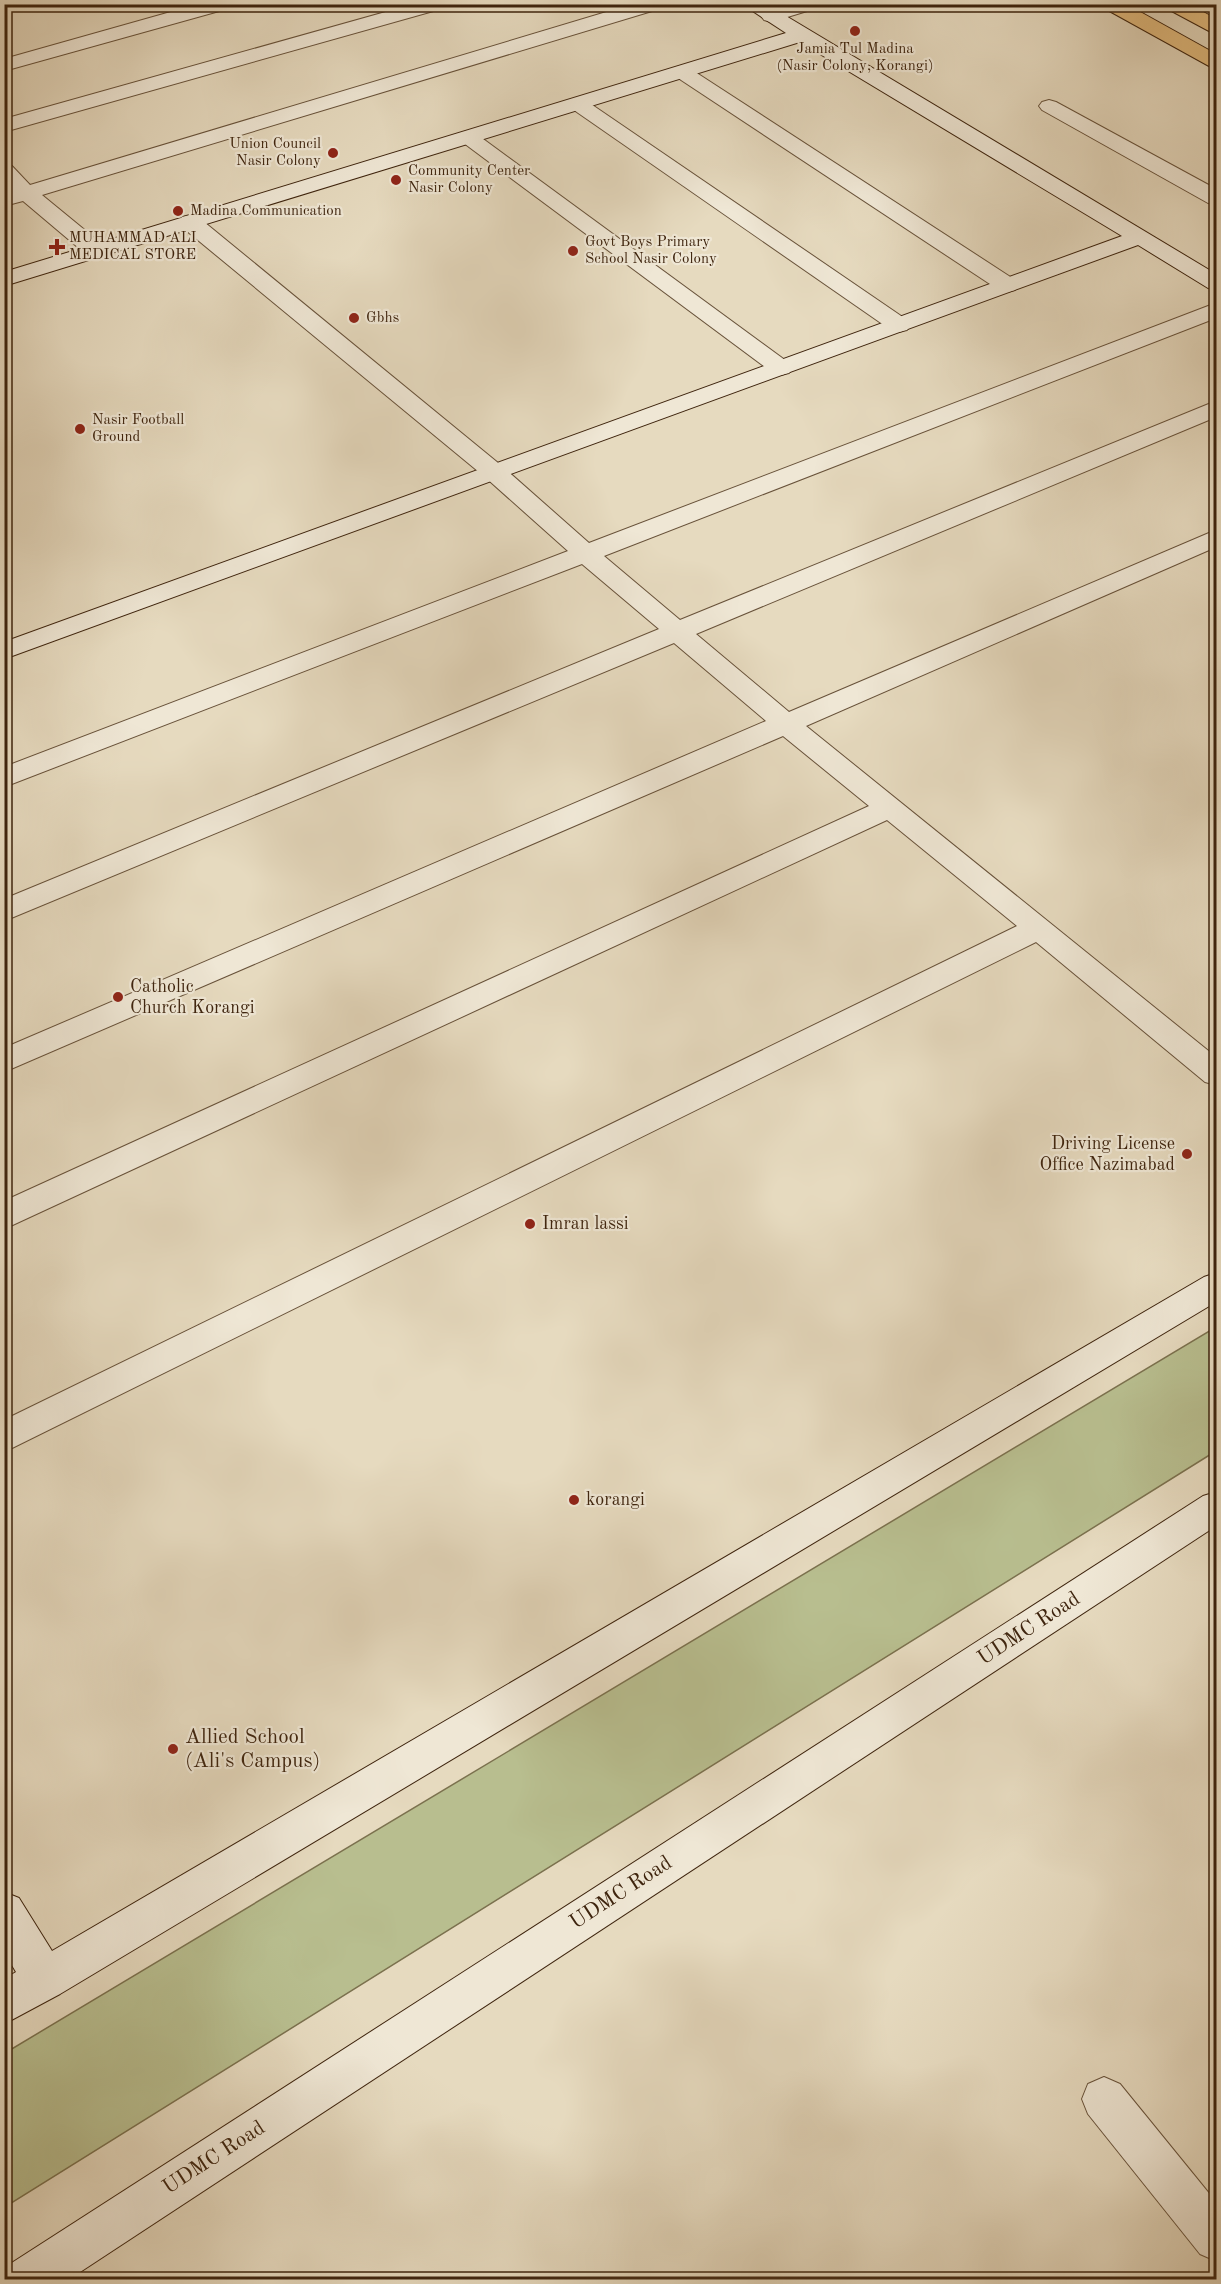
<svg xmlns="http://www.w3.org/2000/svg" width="1221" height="2284" viewBox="0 0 1221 2284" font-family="'Old Standard TT',serif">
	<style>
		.green { fill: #b8be8f; stroke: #7b714e; stroke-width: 1.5 }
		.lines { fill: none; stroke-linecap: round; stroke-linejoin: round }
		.street-casing { stroke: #68523a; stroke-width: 2 }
		.secondary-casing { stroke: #3e240e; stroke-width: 2 }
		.primary-casing { stroke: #3e240e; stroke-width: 2 }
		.street { fill: #efe7d5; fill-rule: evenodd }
		.secondary { fill: #efe7d5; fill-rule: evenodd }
		.primary { fill: #e3bd80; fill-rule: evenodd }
		.poi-dot { fill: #8f2418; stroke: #efe7d5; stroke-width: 2 }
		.labels { text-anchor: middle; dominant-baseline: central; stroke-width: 4.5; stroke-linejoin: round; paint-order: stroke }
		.far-poi-label { font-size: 15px; fill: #3e240e; stroke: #efe7d5; text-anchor: start }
		.poi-label { font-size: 18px; fill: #3e240e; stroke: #efe7d5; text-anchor: start }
		.near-street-label { font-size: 21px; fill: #3e240e; stroke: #efe7d5 }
		.near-poi-label { font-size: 21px; fill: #3e240e; stroke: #efe7d5; text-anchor: start }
	</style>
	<rect width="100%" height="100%" fill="#e6dabf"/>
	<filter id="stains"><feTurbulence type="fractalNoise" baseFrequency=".00333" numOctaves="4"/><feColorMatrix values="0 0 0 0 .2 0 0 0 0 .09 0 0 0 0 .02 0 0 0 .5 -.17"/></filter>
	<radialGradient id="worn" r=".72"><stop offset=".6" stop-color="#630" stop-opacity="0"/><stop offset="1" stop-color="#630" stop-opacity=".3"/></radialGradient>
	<!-- green -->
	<polygon class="green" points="1216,1327 1216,1451 5,2207 5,2053"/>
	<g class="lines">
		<defs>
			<g id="street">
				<polygon points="199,4 232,4 230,8 4,71 4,59"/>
				<polygon points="414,4 446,4 444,8 4,132 4,119"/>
				<polygon points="633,4 664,4 662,8 42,195 103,245 106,250 103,255 95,257 87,255 23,201 4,206 4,193 12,191 4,184 4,165 12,166 30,185"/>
				<polygon points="788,4 819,4 817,8 771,22 764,20 761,16 764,12"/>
				<polygon points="682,66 689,68 1015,280 1018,285 1015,290 1007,292 999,290 675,76 672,72 675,68"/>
				<polygon points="578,98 585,100 907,320 911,325 907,330 899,332 891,330 571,108 568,104 571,100"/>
				<polygon points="1049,100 1056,102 1216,189 1216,204 1208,203 1042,110 1039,106 1042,102"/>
				<polygon points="468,131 475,133 789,363 793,368 789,373 781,375 773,373 461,141 457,137 461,133"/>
				<polygon points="190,215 198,217 503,467 589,543 1216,303 1216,318 604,556 680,620 1216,401 1216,417 696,634 789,712 1216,530 1216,547 806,726 1216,1057 1216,1085 1205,1082 1036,942 4,1452 4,1420 1017,926 887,820 4,1229 4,1201 869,806 783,736 4,1072 4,1048 766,721 674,643 4,921 4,899 659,629 582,564 4,787 4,767 568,551 485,477 182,227 179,222 182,217"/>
				<polygon points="1104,2077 1120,2084 1216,2202 1216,2261 1200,2254 1088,2114 1082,2099 1088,2084"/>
			</g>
			<g id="secondary">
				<polygon points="742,4 766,4 1216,274 1216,290 1208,288 1138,245 4,659 4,642 1122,236 800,42 4,286 4,272 786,33"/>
				<polygon points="1216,1273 1216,1302 60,1994 4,2024 4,1979 16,1972 4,1952 4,1892 19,1898 52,1951 1204,1277"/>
				<polygon points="1216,1492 1216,1526 68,2280 4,2280 10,2264 1203,1496"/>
			</g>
			<g id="primary">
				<polygon points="1102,4 1126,4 1216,54 1216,68 1209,66 1104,8"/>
				<polygon points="1164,4 1189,4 1216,19 1216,33 1209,31 1166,8"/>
			</g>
		</defs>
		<!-- street casing -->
		<use href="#street" class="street-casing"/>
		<!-- secondary casing -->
		<use href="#secondary" class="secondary-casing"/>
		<!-- primary casing -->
		<use href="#primary" class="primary-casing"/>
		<!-- street -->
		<use href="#street" class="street"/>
		<!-- secondary -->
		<use href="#secondary" class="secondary"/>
		<!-- primary -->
		<use href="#primary" class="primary"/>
	</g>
	<!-- markers -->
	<g class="poi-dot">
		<circle cx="855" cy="31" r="6"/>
		<circle cx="333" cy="153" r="6"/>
		<circle cx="396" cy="180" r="6"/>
		<circle cx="178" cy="211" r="6"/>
		<path d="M54 238h6v6h6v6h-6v6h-6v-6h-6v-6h6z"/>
		<circle cx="573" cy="251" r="6"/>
		<circle cx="354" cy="318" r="6"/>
		<circle cx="80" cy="429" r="6"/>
		<circle cx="118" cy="997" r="6"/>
		<circle cx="1187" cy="1154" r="6"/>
		<circle cx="530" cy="1224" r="6"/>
		<circle cx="574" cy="1500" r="6"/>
		<circle cx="173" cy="1749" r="6"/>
	</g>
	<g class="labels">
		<!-- far-poi labels -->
		<g class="far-poi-label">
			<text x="855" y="49" text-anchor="middle">Jamia Tul Madina<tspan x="855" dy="17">(Nasir Colony, Korangi)</tspan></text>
			<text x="321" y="144" text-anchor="end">Union Council<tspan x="321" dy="17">Nasir Colony</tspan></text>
			<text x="408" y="171">Community Center<tspan x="408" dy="17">Nasir Colony</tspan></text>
			<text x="190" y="211">Madina Communication</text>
			<text x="69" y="238">MUHAMMAD ALI<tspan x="69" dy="17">MEDICAL STORE</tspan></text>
			<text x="585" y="242">Govt Boys Primary<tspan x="585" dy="17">School Nasir Colony</tspan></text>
			<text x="366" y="318">Gbhs</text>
			<text x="92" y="420">Nasir Football<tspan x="92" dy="17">Ground</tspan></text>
		</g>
		<!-- poi labels -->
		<g class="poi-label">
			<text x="130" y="987">Catholic<tspan x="130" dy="21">Church Korangi</tspan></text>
			<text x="1175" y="1144" text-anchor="end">Driving License<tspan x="1175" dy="21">Office Nazimabad</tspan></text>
			<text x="542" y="1224">Imran lassi</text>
			<text x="586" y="1500">korangi</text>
		</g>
		<!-- near-street labels -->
		<g class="near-street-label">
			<text transform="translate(1029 1629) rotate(-33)">UDMC Road</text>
			<text transform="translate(621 1893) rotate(-33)">UDMC Road</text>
			<text transform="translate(214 2158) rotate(-33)">UDMC Road</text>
		</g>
		<!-- near-poi labels -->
		<g class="near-poi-label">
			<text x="185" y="1737">Allied School<tspan x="185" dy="24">(Ali's Campus)</tspan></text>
		</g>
	</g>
	<!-- margin -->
	<rect width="1221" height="2284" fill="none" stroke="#e6dabf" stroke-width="24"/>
	<rect x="6" y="6" width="1209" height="2272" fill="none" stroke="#3e240e" stroke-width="3"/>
	<rect x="12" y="12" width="1197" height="2260" fill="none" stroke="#3e240e" stroke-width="1.5"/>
	<rect width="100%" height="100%" filter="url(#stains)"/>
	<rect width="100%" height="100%" fill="url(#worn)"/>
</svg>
